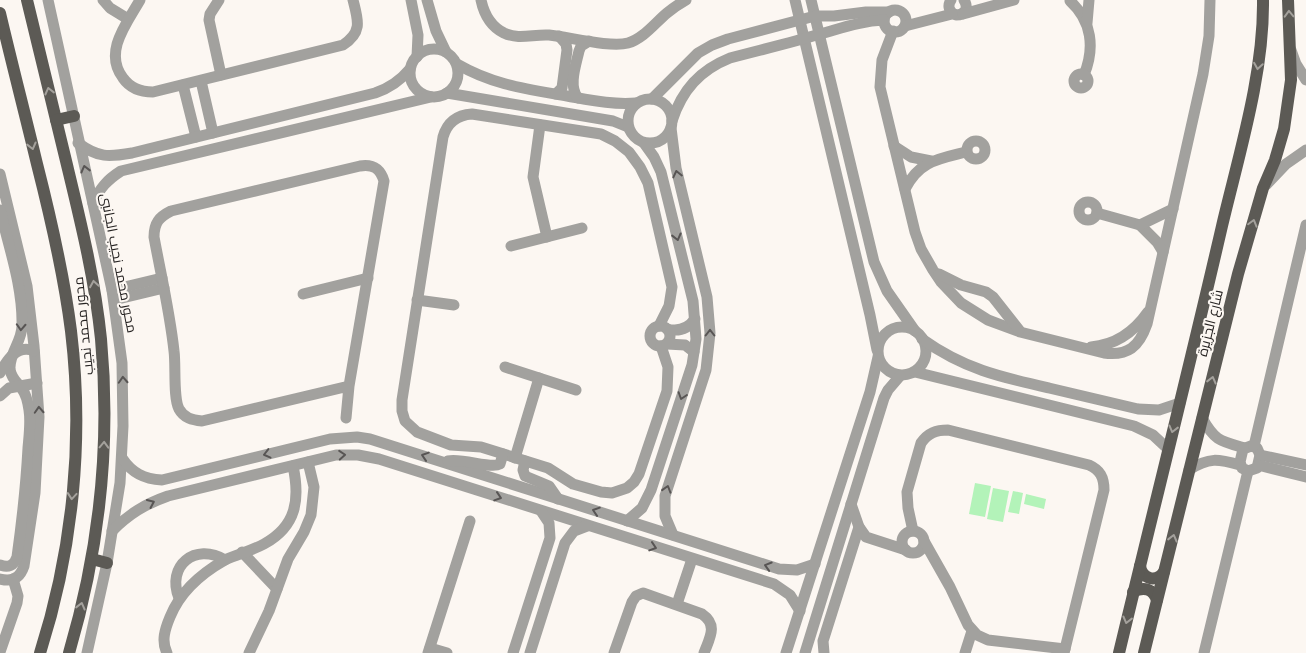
<svg xmlns="http://www.w3.org/2000/svg" width="1306" height="653" viewBox="0 0 1306 653" font-family="'PT Sans',Cairo,sans-serif">
	<style>
		.green { fill: #b3f3b9 }
		.lines { fill: none; stroke-linecap: round; stroke-linejoin: round }
		.minor { stroke: #a2a19e; stroke-width: 11 }
		.major { stroke: #5c5a55; stroke-width: 12 }
		.oneway { stroke: #a4a19c }
		.oneway2 { stroke: #585554 }
		.labels { text-anchor: middle; dominant-baseline: central; stroke-width: 4; stroke-linejoin: round; paint-order: stroke }
		.street-label { font-size: 14px; fill: #262322; stroke: #fcf7f2 }
	</style>
	<rect width="100%" height="100%" fill="#fcf7f2"/>
	<!-- green -->
	<g class="green">
		<polygon points="975,483 991,486 985,517 969,514"/>
		<polygon points="993,488 1009,491 1003,522 987,519"/>
		<polygon points="1013,491 1023,493 1019,514 1008,512"/>
		<polygon points="1026,494 1046,499 1044,509 1024,504"/>
	</g>
	<g class="lines">
		<!-- minor -->
		<g class="minor">
			<polyline points="48,0 112,290 122,363 123,426 120,483 107,563 87,653"/>
			<polyline points="103,0 110,8 128,19"/>
			<path d="M 140,0 C 127,23 103,52 123,78 C 130,88 141,92 153,92 L 343,45 C 363,32 358,20 353,0"/>
			<polyline points="219,0 210,14 209,20 221,75"/>
			<polyline points="411,0 418,35 417,57"/>
			<polyline points="427,0 436,31 446,52"/>
			<path d="M 481,0 C 484,14 490,26 504,33 C 519,40 533,34 549,35 C 569,37 611,48 628,43 C 643,39 655,23 667,13 C 673,8 679,4 686,0"/>
			<polyline points="795,0 870,315 877,350"/>
			<polyline points="811,0 874,262 887,291 915,331"/>
			<path d="M 951,0 C 947,6 949,12 956,15 C 965,15 969,8 964,0"/>
			<path d="M 1070,1 C 1092,21 1095,48 1084,75"/>
			<circle cx="895" cy="21" r="11"/>
			<polyline points="963,14 1014,0"/>
			<polyline points="1087,23 1089,0"/>
			<polyline points="905,26 952,14"/>
			<path d="M 893,31 L 882,60 L 880,87 L 915,232 L 921,249 L 933,270 L 941,282 L 961,303 L 988,320 L 1020,332 L 1104,353 C 1128,356 1139,347 1147,324 L 1203,74 L 1209,36 L 1210,0"/>
			<circle cx="434" cy="73" r="24"/>
			<polyline points="1291,50 1296,64 1306,80"/>
			<path d="M 457,64 C 493,85 527,89 567,96 C 590,100 613,105 636,103"/>
			<circle cx="1081" cy="81" r="7"/>
			<polyline points="201,81 213,133"/>
			<polyline points="183,85 196,137"/>
			<polyline points="447,93 613,121 628,127"/>
			<polyline points="556,94 562,88 567,50 566,44 559,36"/>
			<path d="M 578,98 C 568,86 576,65 579,51 L 581,46 L 589,41"/>
			<circle cx="650" cy="121" r="22"/>
			<polyline points="652,99 698,53 712,45 728,39 815,16 834,16 866,12 889,12"/>
			<path d="M 672,121 C 682,90 700,70 730,58 C 760,50 790,43 820,34 C 842,28 861,21 884,20"/>
			<polyline points="540,125 533,177 547,237"/>
			<polyline points="671,128 676,168 707,297 710,333 706,370 665,496 665,516 673,535"/>
			<circle cx="976" cy="150" r="9"/>
			<path d="M 78,143 C 98,158 109,157 132,153 L 375,93 C 390,88 400,81 410,69"/>
			<polyline points="894,146 911,157 931,161"/>
			<path d="M 0,174 L 27,286 L 34,346 L 39,417 L 35,493 L 24,566 C 20,578 12,582 0,579"/>
			<polyline points="1266,185 1286,164 1306,150"/>
			<path d="M 905,189 C 919,161 938,159 966,152"/>
			<circle cx="1088" cy="211" r="9"/>
			<path d="M 93,203 C 100,188 107,180 121,171 L 431,97"/>
			<path d="M 0,210 C 9,248 23,287 22,326 C 22,341 9,354 10,369 C 11,378 17,382 22,389 C 26,394 28,403 29,410 C 31,422 29,436 28,448 C 26,485 22,521 17,557 C 14,566 8,568 0,565"/>
			<polyline points="1097,213 1140,225 1157,242 1163,252"/>
			<polyline points="1140,225 1173,209"/>
			<polyline points="511,246 582,228"/>
			<polyline points="939,274 961,285 986,292 993,297 1019,330"/>
			<polyline points="112,290 162,278"/>
			<polyline points="303,294 368,278"/>
			<polyline points="114,300 164,288"/>
			<polyline points="417,300 454,305"/>
			<circle cx="660" cy="336" r="10"/>
			<path d="M 659,326 L 669,306 L 672,287 L 648,183 L 640,167 L 629,152 L 615,141 L 601,134 L 472,114 C 457,115 447,123 443,137 L 402,400 L 402,411 L 405,421 L 417,432 L 451,445 L 481,447 L 548,468 L 573,484 L 601,492 L 612,493 L 627,488 L 634,482 L 639,474 L 667,391 L 668,367 L 661,346"/>
			<circle cx="902" cy="351" r="24"/>
			<path d="M 667,329 C 679,332 688,329 695,319"/>
			<path d="M 922,339 C 964,369 1000,377 1049,388 C 1078,395 1108,402 1138,409 L 1159,410 L 1180,403"/>
			<polyline points="667,344 685,345 694,352"/>
			<path d="M 1091,347 C 1115,345 1134,332 1148,312"/>
			<polyline points="505,367 576,390"/>
			<polyline points="915,372 1134,426 1153,435 1168,449"/>
			<path d="M 0,373 C 7,360 17,344 34,351"/>
			<polyline points="0,396 9,388 37,383"/>
			<path d="M 346,418 L 349,386 L 202,421 C 192,420 184,418 179,409 C 173,398 176,365 174,351 C 170,313 161,275 154,237 C 154,223 159,217 171,211 L 360,166 C 373,164 380,168 384,181 L 349,386"/>
			<path d="M 1202,418 C 1215,441 1220,441 1245,448"/>
			<polygon points="1251,446 1257,448 1260,455 1257,468 1248,471 1242,468 1240,462 1243,449"/>
			<polyline points="1254,446 1306,225"/>
			<polyline points="1260,455 1306,465"/>
			<path d="M 122,458 C 132,473 144,479 162,480 L 330,439 L 357,437 L 370,439 L 779,569 L 797,570 L 815,564"/>
			<polyline points="515,458 539,378"/>
			<path d="M 448,461 C 463,458 491,469 500,464 L 503,454"/>
			<polyline points="525,461 523,470 525,476 549,486 558,499"/>
			<polyline points="1258,465 1306,477"/>
			<path d="M 1189,470 C 1209,457 1218,459 1240,465"/>
			<polyline points="851,504 859,527 866,537 906,550"/>
			<polyline points="627,521 642,508 651,490 692,365 696,339 693,301 661,172 654,157 644,143"/>
			<circle cx="913" cy="542" r="11"/>
			<path d="M 112,531 C 129,514 145,504 168,496 L 336,455 L 358,455 L 379,459 L 774,584 L 790,595 L 800,611"/>
			<path d="M 913,531 L 908,508 L 907,492 L 921,443 C 928,433 936,430 948,430 L 1089,465 C 1100,470 1104,477 1104,490 L 1064,653"/>
			<polyline points="924,541 950,587 968,625 977,635 988,640 1065,649"/>
			<polyline points="242,552 277,589"/>
			<path d="M 179,598 C 166,566 195,542 225,560"/>
			<polyline points="677,604 692,559"/>
			<polyline points="430,648 447,653"/>
			<polyline points="0,652 17,603 18,596 13,579"/>
			<path d="M 167,653 C 161,641 165,629 170,617 C 180,592 202,573 225,560 C 238,554 251,551 264,544 C 297,526 300,499 293,466"/>
			<polyline points="249,653 269,611 288,559 304,532 311,515 314,487 308,462"/>
			<polyline points="428,653 470,521"/>
			<polyline points="513,653 550,538 549,523 541,511"/>
			<polyline points="530,653 565,543 574,531 587,526"/>
			<path d="M 614,653 L 632,602 L 636,596 L 643,593 L 702,614 C 718,625 710,637 704,653"/>
			<polyline points="786,653 870,392 878,357"/>
			<polyline points="805,653 884,398 888,390 900,376"/>
			<polyline points="824,653 823,641 859,527"/>
			<polyline points="965,653 972,631"/>
			<polyline points="1204,653 1248,471"/>
		</g>
		<!-- major -->
		<g class="major">
			<path d="M 27,0 C 40,55 54,110 67,165 C 81,223 95,280 101,339 C 111,446 99,551 69,653"/>
			<path d="M 0,13 C 12,64 25,114 37,164 C 51,219 64,275 71,331 C 84,439 73,550 40,653"/>
			<polyline points="56,120 74,116"/>
			<polyline points="92,559 107,563"/>
			<path d="M 1140,566 C 1142,579 1156,583 1164,572"/>
			<path d="M 1133,592 C 1144,586 1153,589 1157,600"/>
			<path d="M 1119,653 C 1153,511 1189,369 1222,226 C 1239,154 1264,74 1263,0"/>
			<polyline points="1144,653 1238,274 1263,188 1275,160 1284,129 1291,80 1288,0"/>
		</g>
	</g>
	<!-- one-way arrows -->
	<defs><path id="oneway-chevron" d="M-2-3.5L2.5 0L-2 3.5" fill="none" stroke-width="1.6" stroke-linecap="round" stroke-linejoin="round" transform="scale(1.25)"/></defs>
	<g class="oneway">
		<use href="#oneway-chevron" transform="translate(1289 14) rotate(-92)"/>
		<use href="#oneway-chevron" transform="translate(1258 66) rotate(99)"/>
		<use href="#oneway-chevron" transform="translate(49 91) rotate(-104)"/>
		<use href="#oneway-chevron" transform="translate(32 146) rotate(76)"/>
		<use href="#oneway-chevron" transform="translate(1253 223) rotate(-74)"/>
		<use href="#oneway-chevron" transform="translate(94 284) rotate(-99)"/>
		<use href="#oneway-chevron" transform="translate(1212 380) rotate(-76)"/>
		<use href="#oneway-chevron" transform="translate(1173 429) rotate(104)"/>
		<use href="#oneway-chevron" transform="translate(104 445) rotate(-88)"/>
		<use href="#oneway-chevron" transform="translate(72 496) rotate(95)"/>
		<use href="#oneway-chevron" transform="translate(1173 538) rotate(-76)"/>
		<use href="#oneway-chevron" transform="translate(81 606) rotate(-76)"/>
		<use href="#oneway-chevron" transform="translate(1127 620) rotate(104)"/>
	</g>
	<g class="oneway2">
		<use href="#oneway-chevron" transform="translate(85 169) rotate(-104)"/>
		<use href="#oneway-chevron" transform="translate(677 174) rotate(-103)"/>
		<use href="#oneway-chevron" transform="translate(677 237) rotate(76)"/>
		<use href="#oneway-chevron" transform="translate(21 327) rotate(93)"/>
		<use href="#oneway-chevron" transform="translate(710 333) rotate(-90)"/>
		<use href="#oneway-chevron" transform="translate(123 380) rotate(-93)"/>
		<use href="#oneway-chevron" transform="translate(682 396) rotate(108)"/>
		<use href="#oneway-chevron" transform="translate(39 410) rotate(-93)"/>
		<use href="#oneway-chevron" transform="translate(267 454) rotate(166)"/>
		<use href="#oneway-chevron" transform="translate(342 455) rotate(-4)"/>
		<use href="#oneway-chevron" transform="translate(425 456) rotate(-162)"/>
		<use href="#oneway-chevron" transform="translate(667 489) rotate(-73)"/>
		<use href="#oneway-chevron" transform="translate(498 497) rotate(18)"/>
		<use href="#oneway-chevron" transform="translate(151 503) rotate(-24)"/>
		<use href="#oneway-chevron" transform="translate(596 511) rotate(-162)"/>
		<use href="#oneway-chevron" transform="translate(653 547) rotate(18)"/>
		<use href="#oneway-chevron" transform="translate(768 566) rotate(-163)"/>
	</g>
	<g class="labels">
		<!-- street labels -->
		<g class="street-label">
			<text transform="translate(119 263) rotate(79)">محور محمد نجيب الجانبى</text>
			<text transform="translate(1210 323) rotate(-76)">شارع الجزيرة</text>
			<text transform="translate(83 326) rotate(-96)">محور محمد نجيب</text>
		</g>
	</g>
</svg>
